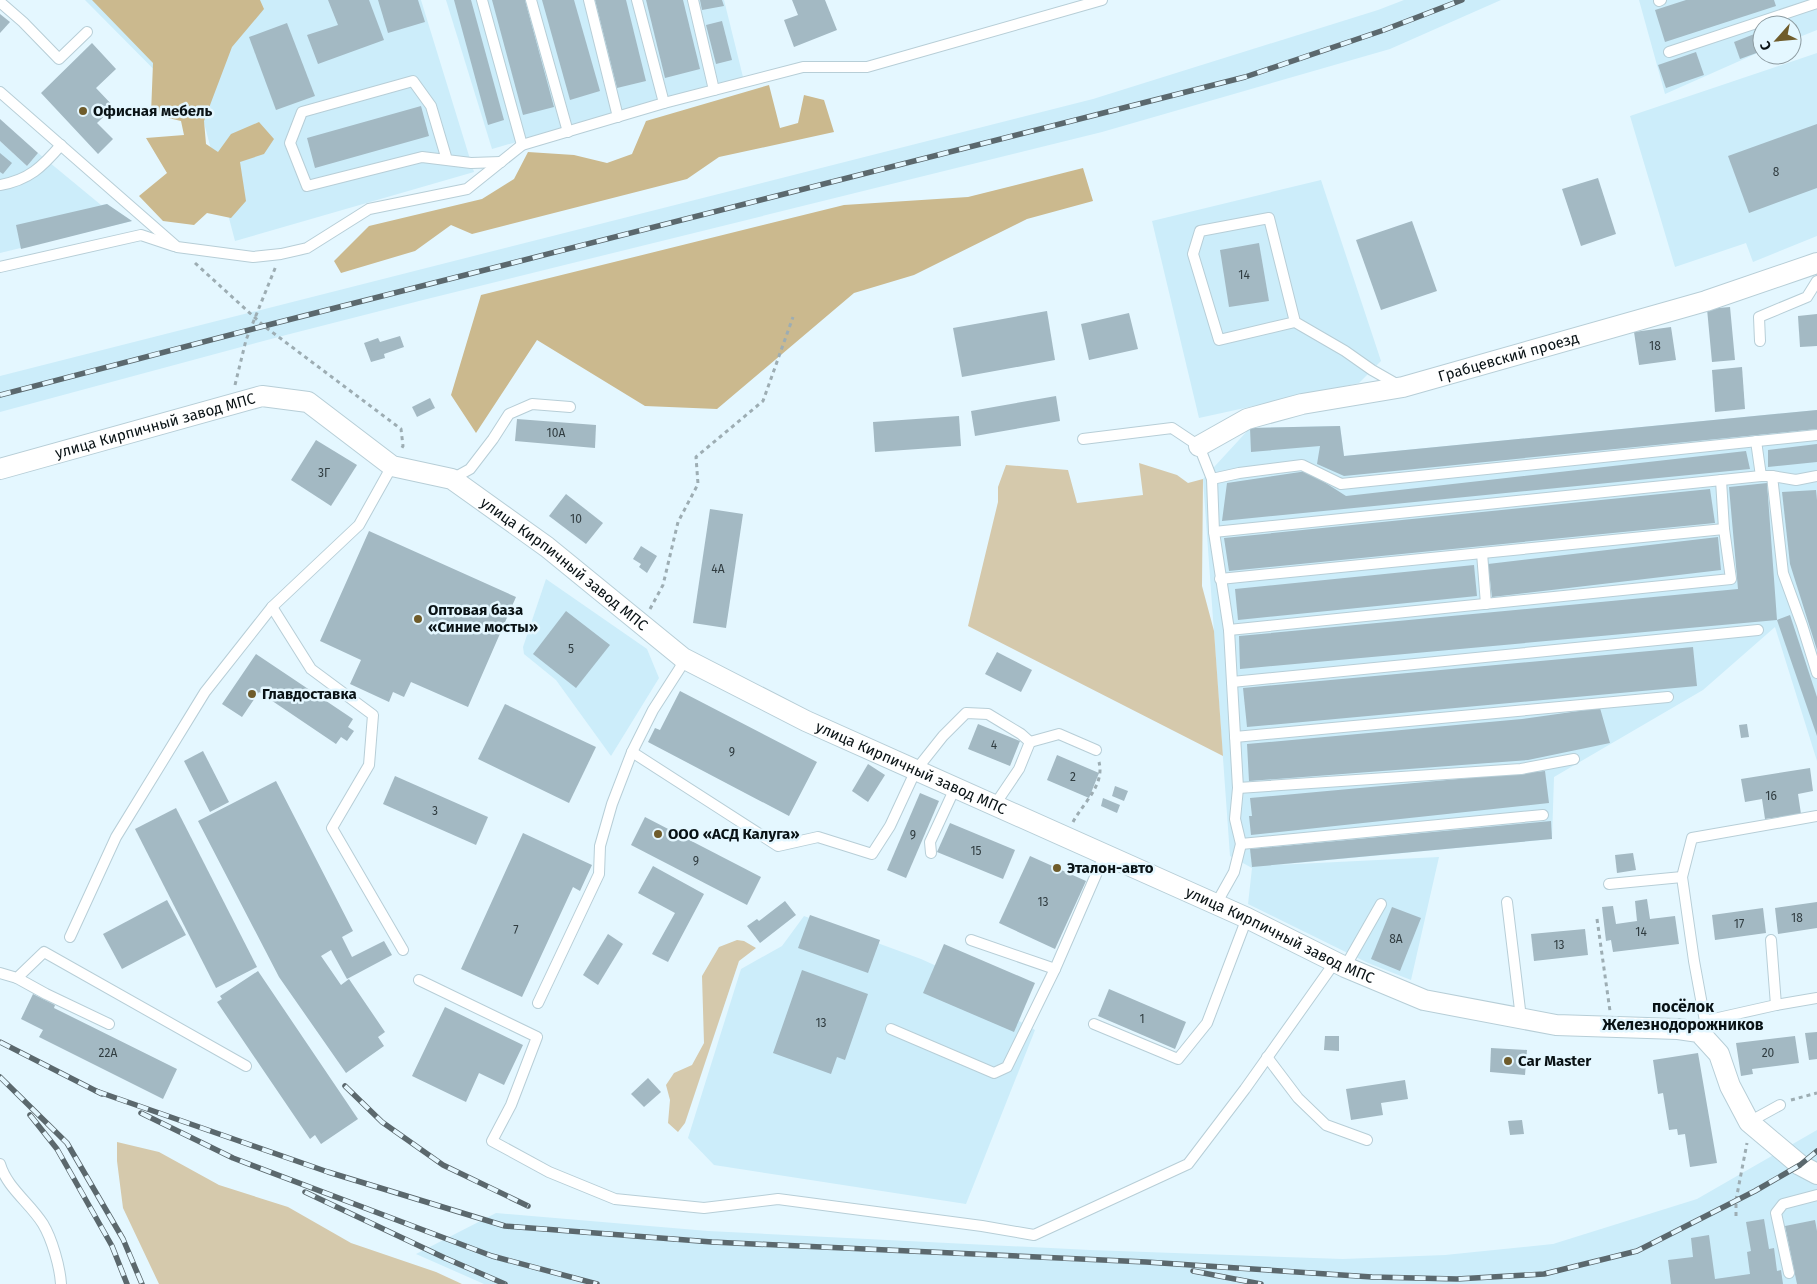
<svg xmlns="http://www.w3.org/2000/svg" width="1817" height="1284" viewBox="0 0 1817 1284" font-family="'Fira Sans',sans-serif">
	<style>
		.built { fill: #ccedfa }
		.green { fill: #d5c9ac }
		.forest { fill: #cbb98e }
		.building { fill: #a3b9c3 }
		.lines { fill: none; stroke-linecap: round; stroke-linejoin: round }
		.lane-casing { stroke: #b7ced7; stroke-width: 12 }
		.street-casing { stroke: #b7ced7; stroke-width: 22 }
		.path { stroke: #9dadb3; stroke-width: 3; stroke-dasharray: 4 4; stroke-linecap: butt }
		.lane { stroke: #fff; stroke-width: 10 }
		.street { stroke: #fff; stroke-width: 20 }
		.rail-casing { stroke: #5b686d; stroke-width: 5.5 }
		.rail { stroke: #e4f7ff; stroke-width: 4; stroke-dasharray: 11; stroke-linecap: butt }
		.poi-dot { fill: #6f5c2b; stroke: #e4f7ff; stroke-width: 2 }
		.labels { text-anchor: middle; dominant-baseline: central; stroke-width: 5; stroke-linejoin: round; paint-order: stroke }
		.number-label { font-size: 12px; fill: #303c40 }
		.poi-label { font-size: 15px; font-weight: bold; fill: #091215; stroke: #e4f7ff; text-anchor: start }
		.street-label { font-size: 15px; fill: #091215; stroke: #e4f7ff }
		.neighbourhood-label { font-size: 16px; font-weight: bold; fill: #091215; stroke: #e4f7ff }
	</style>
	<rect width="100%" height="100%" fill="#e4f7ff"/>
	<!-- built -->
	<g class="built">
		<polygon points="85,0 421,0 474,172 235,241 203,119"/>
		<polygon points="446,0 724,0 743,77 492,149"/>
		<polygon points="1404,0 1501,0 1390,49 1102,132 423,300 286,335 0,412 0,376 1093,99 1378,10"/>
		<polygon points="1639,0 1817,0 1817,30 1792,40 1792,25 1762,25 1762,51 1665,94"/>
		<polygon points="1817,53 1817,236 1753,262 1746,243 1675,267 1630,116"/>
		<polygon points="0,141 27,166 38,153 101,205 107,204 132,221 0,253"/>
		<polygon points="1321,180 1381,361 1359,383 1199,418 1152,221"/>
		<polygon points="1817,410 1817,761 1775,627 1703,690 1554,777 1552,839 1276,865 1439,857 1411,980 1368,963 1248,904 1252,868 1230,856 1203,479 1250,428 1340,426 1344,456"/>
		<polygon points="546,579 647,649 659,678 611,756 556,680 524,654 523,647"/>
		<polygon points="804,916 921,959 1025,1006 1019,1021 1035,1030 966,1204 714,1165 688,1138 741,969 782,946"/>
		<polygon points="1817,1130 1817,1284 484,1284 416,1254 496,1213 708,1231 1090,1250 1343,1259 1445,1255 1553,1244 1697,1199"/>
	</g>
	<!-- green -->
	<g class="green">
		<polygon points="1139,463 1177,475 1188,483 1203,479 1202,586 1214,631 1223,756 968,626 998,502 998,487 1006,465 1068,470 1077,503 1143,495"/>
		<polygon points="737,940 744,941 756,948 739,961 685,1123 678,1132 668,1123 670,1100 666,1085 674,1073 692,1065 704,1043 702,976 719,947"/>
		<polygon points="117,1142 159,1152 219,1185 288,1207 351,1243 436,1272 462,1284 159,1284 123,1208 117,1161"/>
	</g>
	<!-- forest -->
	<g class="forest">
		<polygon points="92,0 260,0 264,9 232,47 204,121 206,144 218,152 231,134 259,122 274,139 264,154 240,162 246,201 231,218 207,213 194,225 163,221 139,196 167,173 146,138 184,135 181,121 151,114 153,63"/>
		<polygon points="769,85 780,128 798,123 804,95 824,100 834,132 719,157 687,179 472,234 451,225 415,251 341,273 334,261 369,226 482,199 514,179 528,152 574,155 607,163 632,154 646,121"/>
		<polygon points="1083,168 1093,201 1027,219 914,275 854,293 717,409 645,406 537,340 476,433 451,395 481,295 844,205 968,197"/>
	</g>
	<!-- building -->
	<g class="building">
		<polygon points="328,0 369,0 384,40 318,64 307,35 338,25"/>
		<polygon points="378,0 418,0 425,22 388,33"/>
		<polygon points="454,0 471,0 504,120 488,125"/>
		<polygon points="492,0 525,0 554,107 523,115"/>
		<polygon points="542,0 574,0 600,91 570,100"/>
		<polygon points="595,0 626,0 646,81 617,88"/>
		<polygon points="646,0 683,0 700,69 665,78"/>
		<polygon points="700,0 722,0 724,6 702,10"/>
		<polygon points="792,0 825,0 837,30 794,47 784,20 798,15"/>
		<polygon points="1686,0 1774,0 1776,6 1665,42 1655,10"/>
		<polygon points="0,14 10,22 0,33"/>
		<polygon points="722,21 732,60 716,64 706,25"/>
		<polygon points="287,23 315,96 276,110 249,37"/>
		<polygon points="1762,31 1762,51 1740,59 1734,42"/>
		<polygon points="92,43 116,69 96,88 114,107 97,123 113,139 98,154 41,93"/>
		<polygon points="1696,52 1704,75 1666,88 1658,65"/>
		<polygon points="421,106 429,136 315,168 307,138"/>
		<polygon points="0,119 38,153 27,166 0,141"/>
		<polygon points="1817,124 1817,188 1749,213 1728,156"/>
		<polygon points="0,153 12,163 3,174 0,172"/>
		<polygon points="1598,178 1616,234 1581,246 1562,189"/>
		<polygon points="107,204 132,221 21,249 16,225"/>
		<polygon points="1412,221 1437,291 1381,310 1356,240"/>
		<polygon points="1259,243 1269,301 1229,307 1220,250"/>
		<polygon points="1730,307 1735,360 1712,362 1707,309"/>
		<polygon points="1047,311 1055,360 962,377 953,328"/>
		<polygon points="1129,313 1138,349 1089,360 1081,324"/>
		<polygon points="1817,314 1817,346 1800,347 1798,316"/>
		<polygon points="1671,327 1676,360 1639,365 1634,332"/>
		<polygon points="400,336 404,347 384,354 385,358 371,362 364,343 378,338 380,342"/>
		<polygon points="1742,367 1745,409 1715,412 1712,370"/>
		<polygon points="1056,396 1060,421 975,436 971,411"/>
		<polygon points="430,398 435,408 417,417 412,407"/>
		<polygon points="1817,410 1817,429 1344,476 1317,464 1320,446 1251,452 1250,428 1340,426 1344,456"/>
		<polygon points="959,416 961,446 875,452 873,422"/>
		<polygon points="517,419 596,425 595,448 515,441"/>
		<polygon points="316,440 357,465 331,506 291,480"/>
		<polygon points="1817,444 1817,462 1768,467 1768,450"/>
		<polygon points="1746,451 1750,469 1222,521 1227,483 1307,471 1346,496"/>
		<polygon points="1767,483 1777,620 1240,669 1239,636 1738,589 1729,487"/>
		<polygon points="1710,489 1715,523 1229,571 1224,538"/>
		<polygon points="1816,490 1817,500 1817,650 1790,564 1782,492"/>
		<polygon points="566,494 603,523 586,544 549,516"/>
		<polygon points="710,509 743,514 726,628 693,623"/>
		<polygon points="369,531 516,597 468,707 411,682 404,697 393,692 389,702 350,684 361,660 320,641"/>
		<polygon points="1718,537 1721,570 1492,597 1488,564"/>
		<polygon points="641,546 657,556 647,573 639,567 641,564 633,559"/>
		<polygon points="1474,565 1477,596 1238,620 1235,589"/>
		<polygon points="566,611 610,645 576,688 533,654"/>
		<polygon points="1790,615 1817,697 1817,736 1777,620"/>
		<polygon points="1693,647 1697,686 1247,727 1243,688"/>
		<polygon points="997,652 1032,670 1021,692 985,674"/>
		<polygon points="256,654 353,719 348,727 354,731 347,741 341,737 336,744 259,692 242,717 222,704"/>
		<polygon points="680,691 817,762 789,816 648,742 655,728 660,730"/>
		<polygon points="505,704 596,747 569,803 478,759"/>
		<polygon points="1600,708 1610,743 1528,760 1249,781 1247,744 1522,719"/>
		<polygon points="978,724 1020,741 1010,766 968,749"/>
		<polygon points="1747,724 1749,737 1741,738 1739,725"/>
		<polygon points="203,751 229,802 210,812 184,761"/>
		<polygon points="1057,755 1099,773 1089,798 1047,780"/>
		<polygon points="868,764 885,775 868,802 852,791"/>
		<polygon points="1810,768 1813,791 1798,794 1801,814 1765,819 1762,799 1745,802 1741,779"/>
		<polygon points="1545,771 1549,803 1251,835 1249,816 1252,816 1250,798"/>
		<polygon points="395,776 488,817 476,845 383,804"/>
		<polygon points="276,781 353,931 342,937 352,957 384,941 392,955 347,979 331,950 321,956 341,985 349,979 385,1032 378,1037 384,1046 346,1073 279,977 198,821"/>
		<polygon points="1115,786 1128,791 1124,801 1112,796"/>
		<polygon points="920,793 939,801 906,878 887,870"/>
		<polygon points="1103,798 1120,805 1117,813 1101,806"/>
		<polygon points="176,808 257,967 216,988 135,829"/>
		<polygon points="645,817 761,877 747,905 631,845"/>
		<polygon points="1551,821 1552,839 1252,867 1250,849"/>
		<polygon points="950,823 1015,850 1003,879 937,852"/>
		<polygon points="523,833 592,865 580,891 573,887 522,997 461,969"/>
		<polygon points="1633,853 1636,870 1617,873 1615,855"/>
		<polygon points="1030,856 1086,881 1055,949 999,923"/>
		<polygon points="653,866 704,894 668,962 652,954 675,913 638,893"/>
		<polygon points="1647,899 1650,919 1675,916 1679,944 1613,952 1611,940 1606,941 1602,907 1613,906 1616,924 1637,921 1635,901"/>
		<polygon points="167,900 186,935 122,969 103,934"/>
		<polygon points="785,901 796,915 760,943 747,926 757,919 759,921"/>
		<polygon points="1817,902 1817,928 1778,934 1775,908"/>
		<polygon points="1392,907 1421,918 1400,971 1371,959"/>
		<polygon points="1763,908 1766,933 1715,940 1712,915"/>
		<polygon points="810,915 880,940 868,973 798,948"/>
		<polygon points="1585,929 1588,955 1534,961 1531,934"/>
		<polygon points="608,934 623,944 598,985 583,975"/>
		<polygon points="944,944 1035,983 1014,1032 923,993"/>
		<polygon points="802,970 868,994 845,1060 837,1057 831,1074 773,1053"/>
		<polygon points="258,971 358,1119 321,1144 315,1135 310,1139 217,1002 222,999 220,996"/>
		<polygon points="1109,989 1186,1022 1175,1049 1098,1016"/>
		<polygon points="33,994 55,1005 54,1008 177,1069 163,1099 39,1037 43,1030 21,1019"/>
		<polygon points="445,1007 523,1045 504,1085 479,1073 466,1102 412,1076"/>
		<polygon points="1817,1032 1817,1059 1809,1060 1805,1033"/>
		<polygon points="1325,1036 1339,1036 1339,1051 1324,1050"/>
		<polygon points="1795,1036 1799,1063 1752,1069 1753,1074 1741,1076 1736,1043"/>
		<polygon points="1491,1048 1527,1050 1525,1075 1490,1072"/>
		<polygon points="1698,1053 1717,1163 1690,1167 1685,1134 1678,1135 1677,1129 1669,1130 1663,1093 1658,1094 1653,1060"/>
		<polygon points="648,1078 661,1092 644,1107 631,1094"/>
		<polygon points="1405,1080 1408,1099 1381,1103 1383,1115 1351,1120 1346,1089"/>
		<polygon points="1522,1120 1524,1134 1510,1135 1508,1121"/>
		<polygon points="1764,1219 1769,1249 1774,1248 1777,1271 1781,1270 1783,1284 1671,1284 1668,1260 1693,1257 1691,1238 1709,1235 1715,1279 1750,1274 1747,1252 1751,1251 1746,1222"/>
		<polygon points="1815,1220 1817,1231 1817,1284 1797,1284 1785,1226"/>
	</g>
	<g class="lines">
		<defs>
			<g id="lane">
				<polyline points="482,0 522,145"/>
				<polyline points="531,0 568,132"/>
				<polyline points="589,0 618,117"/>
				<polyline points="637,0 664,103"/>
				<polyline points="693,0 714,90"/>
				<polyline points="1659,1 1661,0"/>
				<polyline points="0,2 23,22 59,59 87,32"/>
				<polyline points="1669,52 1817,3"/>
				<polyline points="0,92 177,247 253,257 281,254 307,248 369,209 467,189 522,145 664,103 803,67 867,67 1102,0"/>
				<polyline points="447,160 431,106 413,81 302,112 290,143 307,186 422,157 471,163 501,162"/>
				<path d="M 0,185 C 29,180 42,167 61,145"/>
				<polyline points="0,267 141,235 174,246"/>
				<polyline points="1295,322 1269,218 1200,231 1193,254 1219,340 1295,322 1345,351 1372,370 1400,386"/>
				<polyline points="1760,341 1759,317 1807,297 1817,281"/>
				<polyline points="1083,439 1172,428 1199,446 1212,479"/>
				<polyline points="1756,441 1761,476"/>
				<polyline points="1772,476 1783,573 1802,625 1817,673"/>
				<polyline points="452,479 470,469 493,439 509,414 532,404 570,407"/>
				<polyline points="1214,532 1761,476 1772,476 1796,480 1817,476"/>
				<polyline points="1482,553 1486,604"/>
				<polyline points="1220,579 1724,529"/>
				<polyline points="272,607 311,669 373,715 369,765 332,828 403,950"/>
				<polyline points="1229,630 1731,579 1724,529 1721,480"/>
				<polyline points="1232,682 1758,630"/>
				<polyline points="1235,737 1668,697"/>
				<polyline points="1030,742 1059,734 1096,750"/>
				<polyline points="632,752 778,846 818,837 872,854 890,826 916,770 943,736 966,713 988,714 1021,734 1030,742 1019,769 994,806"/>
				<polyline points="1238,788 1521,769 1574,759"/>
				<polyline points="1817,816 1692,838 1682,877 1694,961 1705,1021 1776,1005 1817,998"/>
				<polyline points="1241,844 1543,815"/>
				<polyline points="931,853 930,842 955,788"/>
				<polyline points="1609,884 1682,877"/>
				<polyline points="1507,902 1521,1018"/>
				<polyline points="1216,904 1234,872 1241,844 1235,819 1238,788 1229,630 1214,532 1212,479 1239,473 1302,465 1341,484 1817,435"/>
				<polyline points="70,937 116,837 205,692 272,607 359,525 392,466"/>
				<polyline points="971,940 1055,969"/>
				<polyline points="1771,940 1776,1005"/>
				<polyline points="1345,967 1381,904"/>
				<polyline points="0,973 17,978 44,952 246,1066"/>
				<polyline points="17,978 46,994 109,1024"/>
				<polyline points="419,980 537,1037 511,1105 492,1141 549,1172 615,1199 704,1208 778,1199 982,1226 1034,1235 1188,1164 1245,1089 1335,962"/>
				<polyline points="538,1003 599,874 600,846 612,804 632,752 653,710 680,668 683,658"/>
				<polyline points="1094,1024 1178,1059 1207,1023 1247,918"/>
				<polyline points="891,1029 994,1073 1007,1067 1055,969 1105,854"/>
				<polyline points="1267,1057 1298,1098 1326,1125 1367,1140"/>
				<polyline points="1749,1122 1780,1105"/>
				<path d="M 0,1164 C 7,1188 30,1203 43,1224 C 52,1239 60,1267 61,1284"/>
				<polyline points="1789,1273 1776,1213 1783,1204 1817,1195"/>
			</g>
			<g id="street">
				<path id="s1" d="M 1199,446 L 1247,419 L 1302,404 L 1403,387 L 1706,301 L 1817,263"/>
				<path id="s2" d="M 0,469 L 262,396 L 308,402 L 392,466 L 452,479 L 547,547 L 683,658 L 806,721 L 1247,918 L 1345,967 L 1424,1000 L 1556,1025 L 1678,1029 L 1699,1032 L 1719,1054 L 1730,1086 L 1749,1122 L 1800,1165 L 1817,1174"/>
			</g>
		</defs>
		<!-- lane casing -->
		<use href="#lane" class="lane-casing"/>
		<!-- street casing -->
		<use href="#street" class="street-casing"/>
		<!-- path -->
		<g class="path">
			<polyline points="195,263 264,326 401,429 403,446 400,451"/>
			<polyline points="235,385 246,340 276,266"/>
			<polyline points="650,609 663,585 678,522 698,484 696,457 763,401 793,317"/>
			<path d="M 1073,822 C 1083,803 1105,785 1099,762"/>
			<polyline points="1597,919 1610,1011"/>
			<polyline points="1791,1100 1817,1093"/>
			<polyline points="1736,1216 1736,1200 1747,1143"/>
		</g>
		<!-- lane -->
		<use href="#lane" class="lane"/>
		<!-- street -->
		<use href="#street" class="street"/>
		<defs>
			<g id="rail">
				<polyline points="0,395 264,326 1245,77 1384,30 1462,0"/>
				<polyline points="0,1042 102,1094"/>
				<polyline points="0,1077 67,1143 123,1239 142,1284"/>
				<polyline points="345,1086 382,1122 443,1165 528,1206"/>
				<polyline points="96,1091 328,1172 505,1226 712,1242 1146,1262 1372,1277 1457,1279 1544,1274 1637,1251 1755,1191 1800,1165 1817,1151"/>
				<polyline points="141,1113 233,1158 492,1256 597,1284"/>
				<polyline points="30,1115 57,1149 112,1246 127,1284"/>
				<polyline points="305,1192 445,1258 505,1284"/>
				<polyline points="1193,1271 1261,1284"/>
			</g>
		</defs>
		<!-- rail casing -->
		<use href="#rail" class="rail-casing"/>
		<!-- rail -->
		<use href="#rail" class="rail"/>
	</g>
	<!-- markers -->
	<g class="poi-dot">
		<circle cx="83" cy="111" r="5"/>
		<circle cx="418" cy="619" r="5"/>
		<circle cx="252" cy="694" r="5"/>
		<circle cx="658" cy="834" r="5"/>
		<circle cx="1057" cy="868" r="5"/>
		<circle cx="1508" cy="1061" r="5"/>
	</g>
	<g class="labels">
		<!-- number labels -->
		<g class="number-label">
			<text x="1776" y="172">8</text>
			<text x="1244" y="275">14</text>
			<text x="1655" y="346">18</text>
			<text x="556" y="433">10А</text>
			<text x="324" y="473">3Г</text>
			<text x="576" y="519">10</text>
			<text x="718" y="569">4А</text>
			<text x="571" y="649">5</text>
			<text x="994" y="745">4</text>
			<text x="732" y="752">9</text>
			<text x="1073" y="777">2</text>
			<text x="1771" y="796">16</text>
			<text x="435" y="811">3</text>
			<text x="913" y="835">9</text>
			<text x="976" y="851">15</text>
			<text x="696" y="861">9</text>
			<text x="1043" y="902">13</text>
			<text x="1797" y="918">18</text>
			<text x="1739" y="924">17</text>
			<text x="516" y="930">7</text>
			<text x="1641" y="932">14</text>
			<text x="1396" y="939">8А</text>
			<text x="1559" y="945">13</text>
			<text x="1142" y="1019">1</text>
			<text x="821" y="1023">13</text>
			<text x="108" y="1053">22А</text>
			<text x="1768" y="1053">20</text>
		</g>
		<!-- poi labels -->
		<g class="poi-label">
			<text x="93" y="111">Офисная мебель</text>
			<text x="428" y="610">Оптовая база<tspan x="428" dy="17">«Синие мосты»</tspan></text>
			<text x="262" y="694">Главдоставка</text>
			<text x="668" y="834">ООО «АСД Калуга»</text>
			<text x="1067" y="868">Эталон-авто</text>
			<text x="1518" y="1061">Car Master</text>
		</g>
		<!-- street labels -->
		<g class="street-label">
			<text stroke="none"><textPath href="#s1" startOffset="324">Грабцевский проезд</textPath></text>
			<text stroke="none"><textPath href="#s2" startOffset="161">улица Кирпичный завод МПС</textPath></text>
			<text stroke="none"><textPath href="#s2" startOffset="626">улица Кирпичный завод МПС</textPath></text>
			<text stroke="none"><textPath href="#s2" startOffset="1031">улица Кирпичный завод МПС</textPath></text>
			<text stroke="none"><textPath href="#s2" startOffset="1436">улица Кирпичный завод МПС</textPath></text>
		</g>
		<!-- neighbourhood labels -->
		<g class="neighbourhood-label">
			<text x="1683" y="1006">посёлок<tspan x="1683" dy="18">Железнодорожников</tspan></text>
		</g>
	</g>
	<!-- north arrow -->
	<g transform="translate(1777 40) rotate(243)"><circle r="24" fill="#e4f7ff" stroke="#8c9ba1"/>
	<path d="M0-4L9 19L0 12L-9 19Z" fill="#6f5c2b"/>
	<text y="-8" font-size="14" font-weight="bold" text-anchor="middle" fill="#091215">С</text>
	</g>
</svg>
